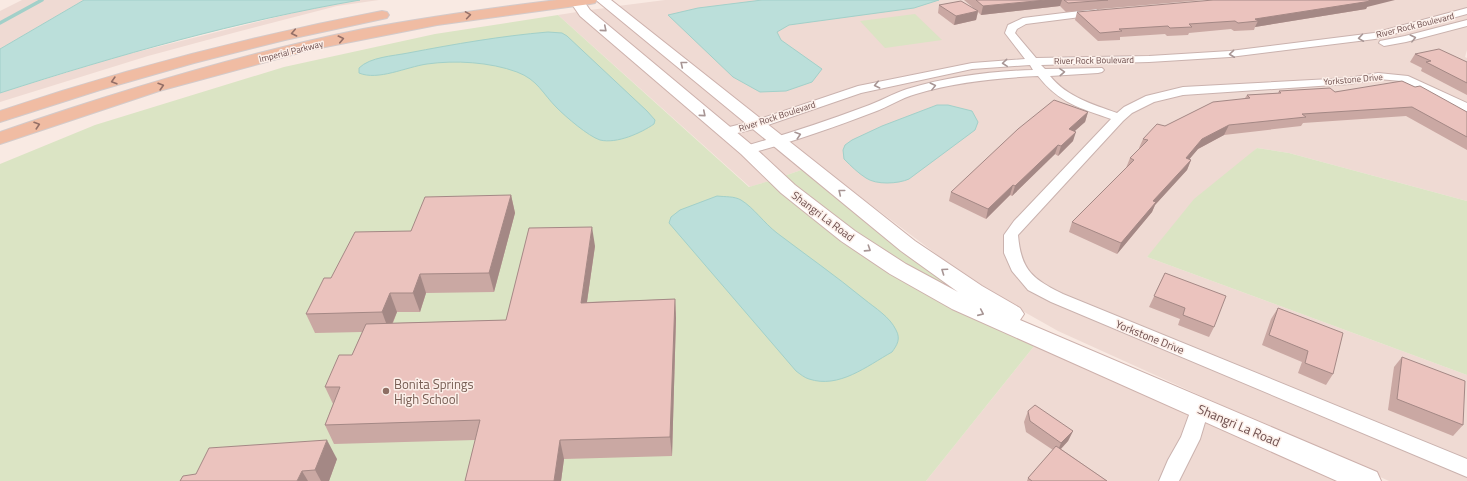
<svg xmlns="http://www.w3.org/2000/svg" width="1467" height="481" viewBox="0 0 1467 481" font-family="'Titillium Web',sans-serif">
	<style>
		.residential { fill: #efdad3 }
		.green { fill: #dbe4c4 }
		.water { fill: #bbdfda; stroke: #a2d0c9 }
		.lines { fill: none; stroke-linecap: round; stroke-linejoin: round }
		.stream { stroke: #a2d0c9; stroke-width: 3.5 }
		.street-casing { stroke: #cab2ae; stroke-width: 2 }
		.secondary-casing { stroke: #cdb1ac; stroke-width: 2 }
		.primary-casing { stroke: #d3caca; stroke-width: 2 }
		.street { fill: #fff; fill-rule: evenodd }
		.secondary { fill: #fff; fill-rule: evenodd }
		.primary { fill: #f0bca3; fill-rule: evenodd }
		.wall { fill: #caa8a3 }
		.shaded-wall { fill: #a48885 }
		.building { fill: #ebc3be; stroke: #a48885 }
		.oneway { stroke: #946f67 }
		.oneway2 { stroke: #a79594 }
		.education-dot { fill: #8d6e63; stroke: #fcefe9; stroke-width: 1.5 }
		.labels { text-anchor: middle; dominant-baseline: central; stroke-width: 3; stroke-linejoin: round; paint-order: stroke }
		.far-street-label { font-size: 9px; fill: #6d4e4d; stroke: #fcefe9 }
		.street-label { font-size: 11px; fill: #6d4e4d; stroke: #fcefe9 }
		.near-education-label { font-size: 13px; fill: #785e54; stroke: #fcefe9; text-anchor: start }
		.near-street-label { font-size: 13px; fill: #6d4e4d; stroke: #fcefe9 }
	</style>
	<rect width="100%" height="100%" fill="#f9eae3"/>
	<!-- residential -->
	<g class="residential">
		<polygon points="22,0 84,0 0,49 0,11"/>
		<polygon points="360,0 379,0 337,6 233,33 148,56 0,102 0,93 117,57 313,8"/>
		<polygon points="665,0 1467,0 1467,50 1465,57 1467,58 1467,201 1289,153 1257,148 1147,257 1467,375 1467,481 1389,481 1058,331 980,287 830,174 618,6"/>
		<polygon points="606,8 804,169 784,176 589,10"/>
		<polygon points="577,12 740,153 769,181 750,187 558,15"/>
		<polygon points="1035,345 1345,481 926,481"/>
	</g>
	<!-- green -->
	<g class="green">
		<polygon points="915,14 942,40 885,48 860,21"/>
		<polygon points="558,15 749,187 769,181 1035,345 926,481 0,481 0,164 95,125 284,67 435,34"/>
		<polygon points="1257,148 1289,153 1467,201 1467,375 1147,257 1194,199"/>
		<polygon points="804,169 988,308 904,264 854,232 784,176"/>
	</g>
	<!-- water -->
	<g class="water">
		<path d="M 84,0 L 360,0 C 238,21 118,55 0,93 L 0,49 Z"/>
		<polygon points="762,0 939,0 914,8 789,25 777,32 781,40 822,69 812,82 786,91 760,92 733,77 668,15 698,8"/>
		<path d="M 548,32 L 562,33 L 567,36 L 647,111 L 655,120 L 654,124 C 641,133 617,144 600,140 C 588,136 566,117 557,108 C 542,93 538,80 517,72 C 490,62 455,60 427,64 C 406,67 378,81 359,73 L 359,68 C 370,57 393,56 408,53 C 455,44 501,36 548,32 Z"/>
		<path d="M 937,105 L 948,105 L 972,111 L 978,122 L 975,130 L 909,179 C 898,184 876,185 866,178 C 858,173 851,166 844,159 L 843,150 L 845,145 L 852,140 L 882,126 Z"/>
		<path d="M 717,196 C 725,197 734,196 741,200 C 754,208 764,223 777,233 C 806,255 836,276 864,299 C 875,308 890,317 896,330 C 901,339 897,345 892,352 C 867,366 839,389 809,379 C 805,378 800,374 796,371 L 669,223 L 671,217 L 680,210 Z"/>
	</g>
	<g class="lines">
		<!-- stream -->
		<polyline class="stream" points="0,23 42,0"/>
		<defs>
			<g id="street">
				<path d="M 1467,8 L 1467,14 L 1375,39 L 1230,57 L 1149,62 L 1041,65 L 1045,69 L 1102,68 L 1104,70 L 1102,72 L 1098,73 L 1050,76 C 1067,97 1092,104 1117,113 L 1124,107 L 1146,96 L 1183,87 L 1349,78 L 1378,73 L 1408,76 L 1467,103 L 1467,112 L 1402,81 L 1378,79 L 1349,84 L 1183,95 L 1154,102 L 1132,113 L 1123,121 L 1018,235 C 1021,271 1033,279 1063,294 L 1467,459 L 1467,477 L 1051,302 L 1028,290 L 1012,271 L 1004,253 L 1004,235 L 1014,221 L 1111,119 C 1080,108 1059,103 1038,76 C 997,78 955,82 916,94 C 901,98 888,107 874,112 C 832,128 790,143 747,154 L 742,153 L 740,150 L 742,147 C 784,135 824,122 864,107 C 879,102 892,94 907,89 C 947,77 991,71 1033,70 L 1030,65 L 972,69 L 861,93 L 762,127 L 725,136 L 721,135 L 719,132 L 721,129 L 754,121 L 858,86 L 972,63 L 1025,59 L 1005,33 L 1008,25 L 1023,18 L 1096,9 L 1101,12 L 1096,15 L 1026,24 L 1017,29 L 1015,33 L 1036,58 L 1149,56 L 1230,51 L 1374,33 Z"/>
				<polygon points="1467,20 1467,26 1406,42 1384,46 1379,43 1380,41 1405,36"/>
				<polygon points="1200,402 1207,404 1209,409 1200,439 1179,481 1159,481 1168,460 1181,437 1193,404"/>
			</g>
			<polygon id="secondary" points="569,0 583,0 590,10 753,146 795,185 855,231 906,264 958,292 901,251 596,0 611,0 915,241 982,286 1020,308 1024,314 1020,320 1377,472 1381,481 1337,481 952,309 890,274 841,241 781,193 741,154 580,16"/>
			<g id="primary">
				<path d="M 557,0 L 597,0 L 595,3 L 590,4 L 437,25 L 310,50 L 159,91 L 0,144 L 0,132 C 119,91 240,54 363,29 C 428,17 492,8 557,0 Z"/>
				<path d="M 382,11 L 387,12 L 389,15 L 387,18 L 285,40 L 194,63 L 100,90 L 0,122 L 0,111 C 125,69 252,36 382,11 Z"/>
			</g>
		</defs>
		<!-- street casing -->
		<use href="#street" class="street-casing"/>
		<!-- secondary casing -->
		<use href="#secondary" class="secondary-casing"/>
		<!-- primary casing -->
		<use href="#primary" class="primary-casing"/>
		<!-- street -->
		<use href="#street" class="street"/>
		<!-- secondary -->
		<use href="#secondary" class="secondary"/>
		<!-- primary -->
		<use href="#primary" class="primary"/>
	</g>
	<!-- wall -->
	<g class="wall">
		<polygon points="964,0 1203,0 1066,12 1060,6 981,15 978,12 976,20 954,25 938,13 939,5 977,11"/>
		<polygon points="1367,7 1366,9 1255,27 1254,30 1234,31 1231,29 1189,33 1188,35 1167,36 1165,34 1120,37 1120,40 1098,41 1075,20 1077,12"/>
		<polygon points="1415,54 1467,62 1467,95 1421,71 1422,68 1410,62"/>
		<polygon points="1415,87 1467,112 1467,150 1406,116 1303,123 1301,126 1224,135 1198,149 1189,159 1191,160 1187,170 1155,205 1152,212 1117,254 1069,232 1072,222 1126,168 1130,158 1140,148 1139,148 1143,139 1165,126 1245,98 1247,95 1278,93 1279,91 1335,92"/>
		<polygon points="1088,112 1085,122 1074,131 1073,141 1058,156 1055,154 1012,196 1010,195 986,219 949,201 951,192"/>
		<polygon points="511,195 515,213 494,292 426,293 420,312 397,312 393,323 506,320 595,246 587,302 675,299 676,318 672,456 564,459 561,481 465,481 475,440 334,444 325,425 333,404 325,387 352,355 362,332 315,333 306,314 331,278 411,231"/>
		<polygon points="1165,273 1214,327 1209,337 1178,325 1180,319 1149,307"/>
		<polygon points="1278,308 1333,374 1326,385 1298,373 1302,362 1262,345 1271,319"/>
		<polygon points="1402,357 1463,425 1453,436 1388,410 1394,367"/>
		<polygon points="1028,411 1073,431 1068,441 1061,449 1107,481 1027,481 1028,478 1053,450 1026,432 1024,422"/>
		<polygon points="337,459 329,481 180,481"/>
	</g>
	<!-- shaded-wall -->
	<g class="shaded-wall">
		<polygon points="1046,0 1062,0 1060,6 981,15 983,6"/>
		<polygon points="1368,0 1395,0 1367,7 1366,9 1255,27 1258,21 1255,19"/>
		<polygon points="978,11 976,20 954,25 956,16"/>
		<polygon points="1088,112 1085,122 1066,139 1069,129"/>
		<polygon points="1229,125 1224,135 1198,149 1182,168 1186,158 1202,139"/>
		<polygon points="1076,132 1073,141 1058,156 1061,146"/>
		<polygon points="1058,145 1055,154 1012,196 1015,186"/>
		<polygon points="1191,160 1187,170 1155,205 1152,212 1117,254 1121,243 1153,201"/>
		<polygon points="1013,185 1010,195 986,219 988,209"/>
		<polygon points="511,195 515,213 494,292 489,273"/>
		<polygon points="592,227 595,246 584,322 581,303"/>
		<polygon points="420,274 426,293 420,312 413,293"/>
		<polygon points="390,293 397,312 389,331 382,312"/>
		<polygon points="675,299 676,318 672,456 670,437"/>
		<polygon points="1073,431 1068,441 1057,453 1061,443"/>
		<polygon points="327,440 337,459 329,481 321,481 315,470"/>
		<polygon points="560,440 564,459 561,481 554,481"/>
		<polygon points="302,471 308,481 297,481"/>
	</g>
	<!-- building -->
	<g class="building">
		<polygon points="976,0 1046,0 983,6"/>
		<polygon points="1064,0 1108,0 1068,3"/>
		<polygon points="1213,0 1368,0 1371,1 1255,19 1258,21 1238,23 1235,21 1189,24 1192,27 1170,28 1168,26 1119,29 1122,31 1100,33 1077,12"/>
		<polygon points="961,1 978,11 956,16 939,5"/>
		<polygon points="1439,49 1467,62 1467,83 1426,62 1431,61 1415,54"/>
		<polygon points="1402,81 1415,87 1420,86 1467,112 1467,137 1412,107 1302,114 1306,117 1229,125 1202,139 1186,158 1191,160 1153,201 1156,202 1121,243 1072,222 1134,160 1130,158 1148,140 1143,139 1157,124 1165,126 1213,102 1250,98 1247,95 1281,93 1279,91 1330,88 1335,92"/>
		<polygon points="1054,100 1088,112 1069,129 1076,132 1061,146 1058,145 1015,186 1013,185 988,209 951,192 1018,129"/>
		<polygon points="511,195 489,273 420,274 413,293 390,293 382,312 306,314 324,278 331,278 355,232 411,231 425,197"/>
		<polygon points="592,227 581,303 675,299 670,437 560,440 554,481 465,481 480,420 325,425 340,387 325,387 339,355 352,355 366,324 506,320 529,228"/>
		<polygon points="1165,273 1226,296 1214,327 1183,315 1185,308 1154,296"/>
		<polygon points="1278,308 1343,333 1333,374 1305,363 1308,351 1269,335"/>
		<polygon points="1402,357 1465,381 1463,425 1397,399"/>
		<polygon points="1035,405 1073,431 1061,443 1030,421 1028,411"/>
		<polygon points="327,440 315,470 302,471 297,481 180,481 183,476 196,474 209,448"/>
		<polygon points="1056,446 1107,481 1032,481 1028,478"/>
	</g>
	<!-- one-way arrows -->
	<defs><path id="oneway-chevron" d="M-2-3.5L2.5 0L-2 3.5" fill="none" stroke-width="1.6" stroke-linecap="round" stroke-linejoin="round"/></defs>
	<g class="oneway">
		<use href="#oneway-chevron" transform="translate(468 15) rotate(-9)"/>
		<use href="#oneway-chevron" transform="translate(294 33) rotate(168)"/>
		<use href="#oneway-chevron" transform="translate(341 39) rotate(-13)"/>
		<use href="#oneway-chevron" transform="translate(114 81) rotate(164)"/>
		<use href="#oneway-chevron" transform="translate(161 86) rotate(-17)"/>
		<use href="#oneway-chevron" transform="translate(37 125) rotate(-18)"/>
	</g>
	<g class="oneway2">
		<use href="#oneway-chevron" transform="translate(604 29) rotate(40)"/>
		<use href="#oneway-chevron" transform="translate(1361 38) rotate(172)"/>
		<use href="#oneway-chevron" transform="translate(1413 38) rotate(-14)"/>
		<use href="#oneway-chevron" transform="translate(1232 54) rotate(174)"/>
		<use href="#oneway-chevron" transform="translate(1005 63) rotate(175)"/>
		<use href="#oneway-chevron" transform="translate(683 64) rotate(-141)"/>
		<use href="#oneway-chevron" transform="translate(1062 72) rotate(-3)"/>
		<use href="#oneway-chevron" transform="translate(877 85) rotate(167)"/>
		<use href="#oneway-chevron" transform="translate(933 86) rotate(-14)"/>
		<use href="#oneway-chevron" transform="translate(703 114) rotate(40)"/>
		<use href="#oneway-chevron" transform="translate(798 135) rotate(-18)"/>
		<use href="#oneway-chevron" transform="translate(841 192) rotate(-141)"/>
		<use href="#oneway-chevron" transform="translate(868 249) rotate(33)"/>
		<use href="#oneway-chevron" transform="translate(944 271) rotate(-145)"/>
		<use href="#oneway-chevron" transform="translate(981 313) rotate(24)"/>
	</g>
	<!-- markers -->
	<circle class="education-dot" cx="386" cy="391" r="4"/>
	<g class="labels">
		<!-- far-street labels -->
		<g class="far-street-label">
			<text transform="translate(1415 25) rotate(-14)">River Rock Boulevard</text>
			<text transform="translate(291 51) rotate(-14)">Imperial Parkway</text>
			<text transform="translate(1094 60) rotate(-1)">River Rock Boulevard</text>
			<text transform="translate(1353 79) rotate(-5)">Yorkstone Drive</text>
			<text transform="translate(777 116) rotate(-18)">River Rock Boulevard</text>
		</g>
		<!-- street labels -->
		<g class="street-label">
			<text transform="translate(823 216) rotate(37)">Shangri La Road</text>
			<text transform="translate(1150 337) rotate(22)">Yorkstone Drive</text>
		</g>
		<!-- near-education labels -->
		<g class="near-education-label">
			<text x="394" y="384">Bonita Springs<tspan x="394" dy="15">High School</tspan></text>
		</g>
		<!-- near-street labels -->
		<g class="near-street-label">
			<text transform="translate(1239 425) rotate(23)">Shangri La Road</text>
		</g>
	</g>
</svg>
